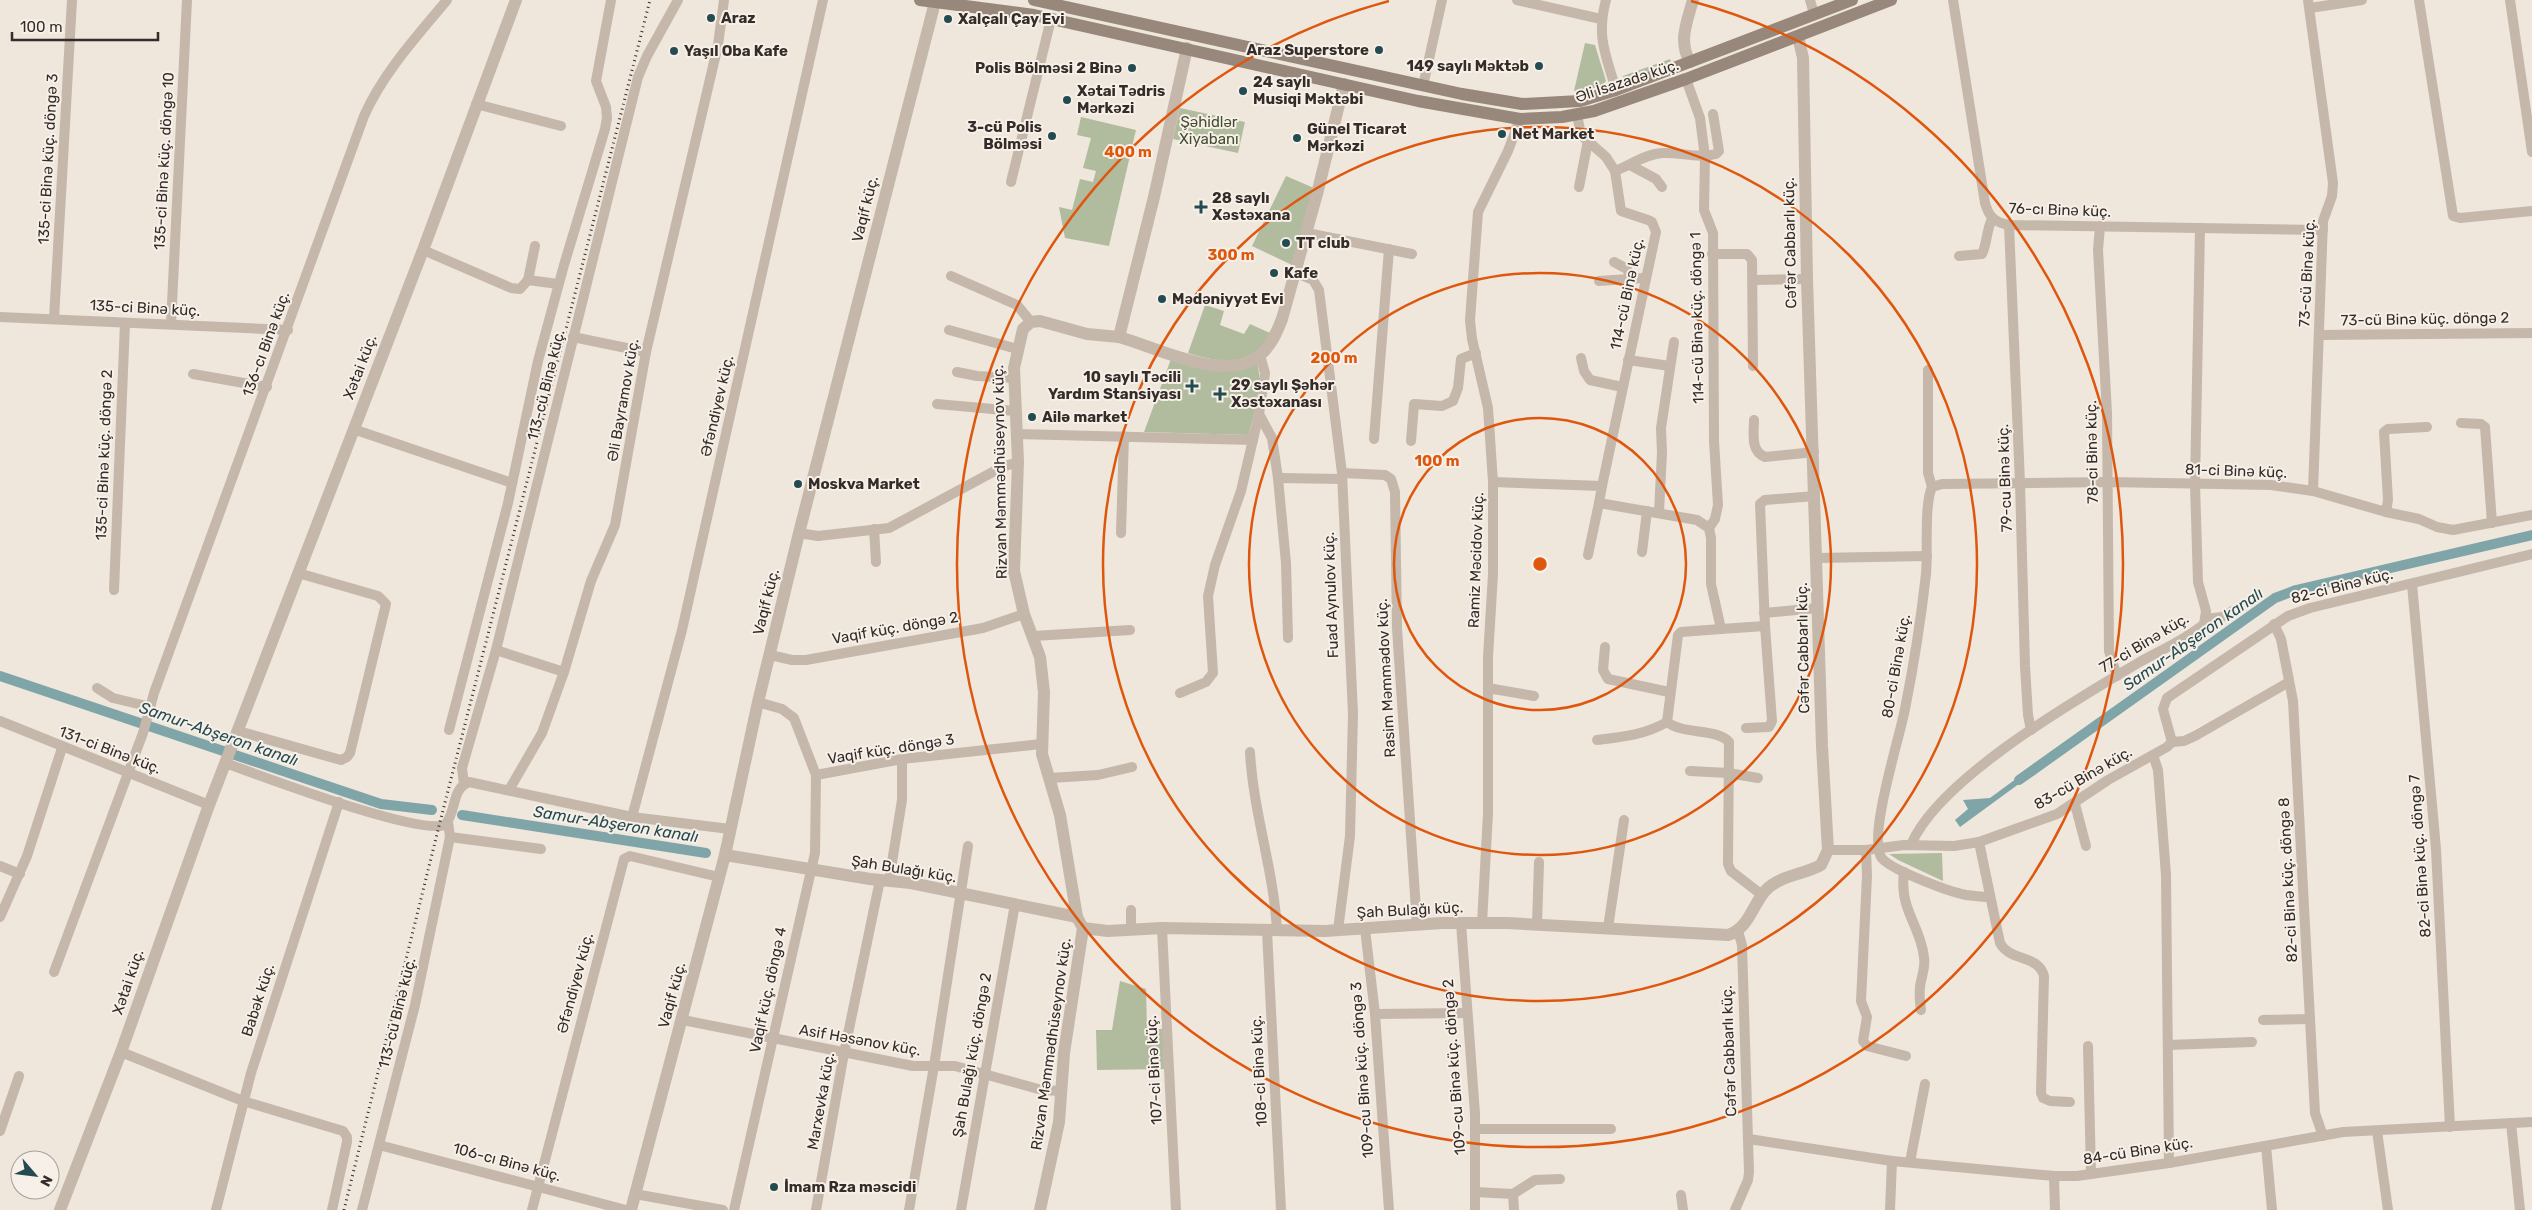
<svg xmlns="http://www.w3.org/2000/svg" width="2532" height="1210" viewBox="0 0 2532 1210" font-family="Rubik,sans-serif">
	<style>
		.green { fill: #b1bc9e }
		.water { fill: #7fa5a8 }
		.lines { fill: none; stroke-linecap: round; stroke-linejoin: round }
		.canal { stroke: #7fa5a8; stroke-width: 10 }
		.minor { stroke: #c5b7aa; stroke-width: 10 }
		.tertiary { stroke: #c5b7aa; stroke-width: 12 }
		.secondary { stroke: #98877b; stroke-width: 12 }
		.rail { stroke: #332c28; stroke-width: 3; stroke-dasharray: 1 4; stroke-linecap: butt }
		.ring { fill: none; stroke: #df570d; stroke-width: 2.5 }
		.poi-dot { fill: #234b50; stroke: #f7f0e8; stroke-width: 2 }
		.labels { text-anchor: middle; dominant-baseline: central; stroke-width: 4; stroke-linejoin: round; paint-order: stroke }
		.poi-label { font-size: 15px; font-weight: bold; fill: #332c28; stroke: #f7f0e8; text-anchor: start }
		.street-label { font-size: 15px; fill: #332c28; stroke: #f7f0e8 }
		.park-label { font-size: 15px; fill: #424f2f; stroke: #f7f0e8 }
		.water-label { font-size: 16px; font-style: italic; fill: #234b50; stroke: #f7f0e8 }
		.centre { fill: #df570d; stroke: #f7f0e8; stroke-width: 2.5 }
		.ring-label { font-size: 15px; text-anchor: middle; font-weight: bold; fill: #df570d; stroke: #f7f0e8; stroke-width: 4; stroke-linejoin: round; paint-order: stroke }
	</style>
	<rect width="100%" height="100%" fill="#efe6dc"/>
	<!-- green -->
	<g class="green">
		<polygon points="1585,43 1595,45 1606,81 1601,87 1574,91"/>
		<polygon points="1670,59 1671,62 1624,80 1623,76"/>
		<polygon points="1180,108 1245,122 1238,153 1173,139"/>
		<polygon points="1081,117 1136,130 1109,246 1065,238 1059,207 1072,210 1080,179 1093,182 1096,171 1083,168 1091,138 1077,135"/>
		<polygon points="1286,176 1314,188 1292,265 1252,246"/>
		<path d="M 1205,305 L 1224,311 L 1220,325 L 1244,334 L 1250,324 L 1270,333 C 1267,338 1264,345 1259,349 C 1239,367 1210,360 1188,353 Z"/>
		<path d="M 1171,359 L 1257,363 C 1264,387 1254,411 1249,435 L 1144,432 Z"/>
		<polygon points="1942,853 1943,881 1898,860 1889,854"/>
		<polygon points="1120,981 1146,989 1147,1029 1163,1029 1164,1069 1097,1070 1096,1030 1112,1030"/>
	</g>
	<!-- water -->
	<polygon class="water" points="2028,770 2031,775 1960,827 1955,820 1968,809 1963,800 1990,798"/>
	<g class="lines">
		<!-- canal -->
		<g class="canal">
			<polyline points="0,676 381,804 432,810"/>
			<polyline points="2019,780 2275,598 2296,590 2532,535"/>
			<polyline points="462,815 706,853"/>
		</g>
		<!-- minor -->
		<g class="minor">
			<polyline points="1517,0 1601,19"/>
			<path d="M 1606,0 C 1596,37 1606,55 1616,90"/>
			<polyline points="1810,0 1814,14"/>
			<path d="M 1953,0 L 1985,203 C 1989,217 1994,222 2009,225 L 2323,230"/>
			<polyline points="2308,0 2333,183 2332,196 2323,221 2313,491"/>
			<polyline points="2419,0 2453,216 2460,218 2532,211"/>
			<polyline points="2510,0 2532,152"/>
			<polyline points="2310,8 2362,0"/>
			<polyline points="1686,79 1700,118 1705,157 1704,210 1713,233 1714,441 1718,505 1715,519 1709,528"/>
			<polyline points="1423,86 1442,0"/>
			<polyline points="476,104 561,126"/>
			<polyline points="1577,115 1581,135 1606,157 1615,171 1621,211 1648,220 1652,222 1656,232 1602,486"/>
			<polyline points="1630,165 1656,179 1662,187"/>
			<path d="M 1615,171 C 1630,165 1646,154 1662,153 C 1681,152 1698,159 1716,154 L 1719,151 L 1713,114"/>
			<polyline points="1011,182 1051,19"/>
			<polyline points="1579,187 1588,141"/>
			<polyline points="2009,225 2020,483 2025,666 2028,715 2031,730"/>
			<polyline points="2100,226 2098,250 2107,413 2109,651 2117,676"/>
			<polyline points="1307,233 1412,254"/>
			<polyline points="423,250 511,288 520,289 528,280 535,246"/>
			<polyline points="1712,254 1747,254 1752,260 1753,366"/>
			<path d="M 1959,256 L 1982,254 C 1987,245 1986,231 1992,219"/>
			<polyline points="1614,262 1627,269 1631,278"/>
			<polyline points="1296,273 1313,280 1319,290 1342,473 1353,714 1350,836 1338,930"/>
			<polyline points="951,276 1017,305 1031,322"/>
			<polyline points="528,280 558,284"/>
			<polyline points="1753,280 1807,279"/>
			<polyline points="1599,281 1644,278"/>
			<polyline points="0,317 288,330"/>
			<polyline points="54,319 72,0"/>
			<polyline points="171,324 187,0"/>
			<polyline points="949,330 1017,349"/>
			<polyline points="2319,335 2532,333"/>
			<polyline points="573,337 646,352"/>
			<polyline points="1581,358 1584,371 1590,380 1622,387"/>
			<polyline points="1628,360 1670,366"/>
			<polyline points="1928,370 1928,473 1932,487"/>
			<polyline points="957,372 977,376 1013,378"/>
			<polyline points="193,374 267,387"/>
			<polyline points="937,404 1015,411"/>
			<polyline points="1259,414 1272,438 1278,478 1286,563 1288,638"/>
			<path d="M 1754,420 C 1754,433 1750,451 1765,457 L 1814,452"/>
			<polyline points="2461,423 2481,424 2485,427 2492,523"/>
			<polyline points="353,429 512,483"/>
			<polyline points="1017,434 1253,440"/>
			<polyline points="1374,439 1389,249"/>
			<polyline points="1411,441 1414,404 1442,406 1453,401 1458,388 1461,359 1476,353"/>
			<polyline points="1342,473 1385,475 1391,479 1395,492 1397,628 1417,925"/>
			<polyline points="1278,478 1342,479"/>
			<path d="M 1493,482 L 1602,486 L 1599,503 L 1697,520 L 1709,528 L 1711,538 L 1711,584 L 1721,629 L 1681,632 L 1678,635 L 1667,722 C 1684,735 1717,728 1729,742 L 1728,864 L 1731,871 L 1762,895"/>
			<polyline points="1932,487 1942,484 2108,482 2271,485 2313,491 2386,512 2419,519 2437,527 2453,530 2532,515"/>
			<path d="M 1932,487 C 1924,504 1928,552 1926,574 C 1921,619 1914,664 1905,709 C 1900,736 1868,836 1881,857 C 1888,869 1950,892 1966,895 C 1974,896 1981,897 1989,897"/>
			<polyline points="1659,512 1662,453 1661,428 1674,342"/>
			<polyline points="2386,512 2388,500 2384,432 2388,429 2427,427"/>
			<polyline points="874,529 876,562"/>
			<polyline points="799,533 818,536 889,528 1002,467 1018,462"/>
			<polyline points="1121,533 1124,436"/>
			<polyline points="1642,552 1647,511"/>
			<polyline points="1588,555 1599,503"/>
			<polyline points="1817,558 1927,556"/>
			<polyline points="2412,584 2436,849 2450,1127"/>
			<polyline points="114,590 125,323"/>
			<polyline points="1764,613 1818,608"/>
			<polyline points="2206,619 2222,617 2243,605"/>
			<polyline points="2274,624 2281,639 2293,701 2315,1113 2323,1136"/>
			<polyline points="1721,629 1765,626"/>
			<polyline points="1034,636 1130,630"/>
			<polyline points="1605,647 1603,670 1608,679 1669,692"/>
			<polyline points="496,650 564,672"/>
			<polyline points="770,655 792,660 806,660 983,628 1024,614"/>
			<polyline points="97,688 113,698 151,707"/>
			<polyline points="1488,688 1534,696"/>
			<polyline points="1180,693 1206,682 1213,673 1208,596 1215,565 1241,491 1259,414 1265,373 1260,355"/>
			<polyline points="758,702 782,709 794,718 816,775 902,759 1041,744"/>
			<polyline points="0,721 209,805"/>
			<polyline points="1746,728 1769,727 1772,721 1765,626 1760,504 1765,500 1815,496"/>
			<polyline points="449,730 508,503 538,361 564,265 605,129 607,118 606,107 596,81 611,0"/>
			<polyline points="238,731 341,760 347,757 350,753 386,604 378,596 298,573"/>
			<path d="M 1597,740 C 1621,737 1645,735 1667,722"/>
			<polyline points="2172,742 2163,709 2167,698 2288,616 2310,608 2532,554"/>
			<polyline points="2172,742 2184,741 2195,736 2289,682"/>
			<path d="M 1250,752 C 1253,812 1274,870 1277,931"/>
			<polyline points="2153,755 2158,770 2166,875 2169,1163"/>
			<path d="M 225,763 C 262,776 416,835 445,825 C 457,811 451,789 469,782 L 632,817 L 730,829"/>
			<polyline points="1690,771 1728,773 1758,778"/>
			<polyline points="1050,778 1098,775 1132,767"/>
			<polyline points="464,784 462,768 496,650 638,77 647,56 678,0"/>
			<polyline points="509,790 542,733 564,672 591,581 615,525 646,352 718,45 724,0"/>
			<polyline points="2075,804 2086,846"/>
			<polyline points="632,817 682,630 823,0"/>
			<polyline points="450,837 541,849"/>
			<path d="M 1979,842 L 2000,943 C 2010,962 2038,954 2044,976 L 2041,1093 L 2043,1098 L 2050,1101 L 2070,1102"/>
			<path d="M 1911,845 C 1938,779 2076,700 2138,663 C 2159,651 2185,640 2204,624 L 2206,611 L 2198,582 L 2195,484 L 2200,228"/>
			<polyline points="1828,850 1866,850 1904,845 1954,846 1979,842 2057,814 2108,780 2167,747 2172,742"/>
			<polyline points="1866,850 1867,876 1861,1001 1867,1017 1863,1041 1867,1046 1906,1056"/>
			<polyline points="0,866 20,874"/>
			<path d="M 1904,872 C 1899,910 1920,924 1924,957 C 1926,967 1921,978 1920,987 C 1919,995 1920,1003 1921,1010"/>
			<polyline points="889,881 902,800 902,759"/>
			<polyline points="1131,910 1131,930"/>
			<polyline points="0,917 27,856 62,748"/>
			<polyline points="1461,923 1475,1114 1475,1210"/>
			<polyline points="1482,923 1488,813 1488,657 1493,574 1493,482 1488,408 1472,339 1470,320 1478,212 1508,151 1520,119"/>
			<polyline points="1537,924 1539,862"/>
			<polyline points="1162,928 1176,1210"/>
			<polyline points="1608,928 1624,820"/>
			<polyline points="1365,929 1375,1014 1389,1210"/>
			<polyline points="1267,931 1281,1210"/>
			<path d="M 54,972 L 143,733 L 154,693 L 364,116 C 383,73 417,36 447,0"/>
			<polyline points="1375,1014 1466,1013"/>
			<polyline points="683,1020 913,1066 955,1066 1042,1090 1060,1091"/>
			<polyline points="2263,1020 2310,1019"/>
			<polyline points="2168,1045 2252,1042"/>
			<polyline points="2088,1046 2091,1174"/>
			<polyline points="121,1052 243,1101 343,1131 347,1137 347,1142 332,1210"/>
			<polyline points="2511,1123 2520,1210"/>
			<polyline points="1476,1129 1611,1129"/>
			<polyline points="0,1131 19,1076"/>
			<polyline points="2377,1131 2388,1210"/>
			<polyline points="1749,1139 1892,1161 2054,1176 2077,1176 2169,1163 2343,1132 2532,1122"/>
			<polyline points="379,1145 626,1210"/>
			<polyline points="2266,1146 2272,1210"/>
			<polyline points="1910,1162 1925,1084"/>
			<polyline points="2054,1176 2055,1210"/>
			<polyline points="1475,1192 1513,1194 1514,1210"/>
			<polyline points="635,1194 723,1210"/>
			<polyline points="1513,1194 1535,1180 1560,1179"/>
			<polyline points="1681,1195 1683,1210"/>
			<polyline points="216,1210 251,1073 339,802"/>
			<polyline points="362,1210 415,1005 450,837 448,822"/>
			<polyline points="532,1210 624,859 630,856 719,877"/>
			<polyline points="734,1210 815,853 816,775"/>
			<polyline points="816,1210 844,1053 880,880"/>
			<polyline points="909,1210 934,1066 968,846"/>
			<polyline points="961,1210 1015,904"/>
			<polyline points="1735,1210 1748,1180 1749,1172 1742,945 1738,931"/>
			<polyline points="1890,1210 1892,1161"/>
		</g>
		<!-- tertiary -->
		<g class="tertiary">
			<path d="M 1690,62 C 1678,41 1687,22 1693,0"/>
			<path d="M 1119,337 C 1156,347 1225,384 1260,355 C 1271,346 1277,332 1282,319 L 1317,194 L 1344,84"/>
			<polyline points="725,855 870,879 911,883 1077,917"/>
			<path d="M 1083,928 L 1108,931 L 1162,928 L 1325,931 L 1442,923 L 1507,923 L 1728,935 C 1749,928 1752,906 1765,891 C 1780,875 1803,875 1821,865 L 1828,850 L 1822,746 L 1807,279 L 1803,58 L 1798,36"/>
			<polyline points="60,1210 121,1052 209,805 423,250 516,0"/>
			<polyline points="631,1210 725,855 758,702 799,533 935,2"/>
			<polyline points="1040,1210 1059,1122 1064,1053 1083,928 1077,917 1060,815 1042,754 1044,692 1040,657 1024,614 1014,571 1018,462 1014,368 1023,329 1031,322 1040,321 1087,334 1119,337 1154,197 1187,48"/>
		</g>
		<!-- secondary -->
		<g class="secondary">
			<polyline points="920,0 1034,15 1418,101 1520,119 1562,117 1594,111 1686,79 1891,0"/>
			<polyline points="1034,0 1462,94 1522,104 1580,101 1616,90 1852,0"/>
		</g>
		<!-- rail -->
		<polyline class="rail" points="344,1210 439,826 650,0"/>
	</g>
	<!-- distance rings -->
	<g class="ring">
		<circle cx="1540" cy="564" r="146"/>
		<circle cx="1540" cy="564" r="291"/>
		<circle cx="1540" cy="564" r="437"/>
		<path d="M1691 1A583 583 0 1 1 1389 1"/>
	</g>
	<!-- markers -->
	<g class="poi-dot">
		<circle cx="711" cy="18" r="5"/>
		<circle cx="948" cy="19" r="5"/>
		<circle cx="1379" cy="50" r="5"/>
		<circle cx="674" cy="51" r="5"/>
		<circle cx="1539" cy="66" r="5"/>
		<circle cx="1132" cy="68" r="5"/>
		<circle cx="1243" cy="91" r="5"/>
		<circle cx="1067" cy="100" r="5"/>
		<circle cx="1502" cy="134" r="5"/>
		<circle cx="1052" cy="136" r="5"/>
		<circle cx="1297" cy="138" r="5"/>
		<path d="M1198.5 199.5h5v5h5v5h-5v5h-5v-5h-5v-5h5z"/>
		<circle cx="1286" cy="243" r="5"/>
		<circle cx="1274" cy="273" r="5"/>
		<circle cx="1162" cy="299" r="5"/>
		<path d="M1189.5 378.5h5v5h5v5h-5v5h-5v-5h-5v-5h5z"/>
		<path d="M1217.5 386.5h5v5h5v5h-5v5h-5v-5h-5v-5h5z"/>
		<circle cx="1032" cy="417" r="5"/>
		<circle cx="798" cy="484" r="5"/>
		<circle cx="774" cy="1187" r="5"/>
	</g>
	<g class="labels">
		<!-- poi labels -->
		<g class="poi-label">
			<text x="721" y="18">Araz</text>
			<text x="958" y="19">Xalçalı Çay Evi</text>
			<text x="1369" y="50" text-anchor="end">Araz Superstore</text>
			<text x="684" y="51">Yaşıl Oba Kafe</text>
			<text x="1529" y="66" text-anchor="end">149 saylı Məktəb</text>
			<text x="1122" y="68" text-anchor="end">Polis Bölməsi 2 Binə</text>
			<text x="1253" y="82">24 saylı<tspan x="1253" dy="17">Musiqi Məktəbi</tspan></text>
			<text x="1077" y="91">Xətai Tədris<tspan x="1077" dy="17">Mərkəzi</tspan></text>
			<text x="1042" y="127" text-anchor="end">3-cü Polis<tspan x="1042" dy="17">Bölməsi</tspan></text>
			<text x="1307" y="129">Günel Ticarət<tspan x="1307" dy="17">Mərkəzi</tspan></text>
			<text x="1512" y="134">Net Market</text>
			<text x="1212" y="198">28 saylı<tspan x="1212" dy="17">Xəstəxana</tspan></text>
			<text x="1296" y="243">TT club</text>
			<text x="1284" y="273">Kafe</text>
			<text x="1172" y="299">Mədəniyyət Evi</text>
			<text x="1181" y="377" text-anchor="end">10 saylı Təcili<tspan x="1181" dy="17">Yardım Stansiyası</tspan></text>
			<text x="1231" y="385">29 saylı Şəhər<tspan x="1231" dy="17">Xəstəxanası</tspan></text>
			<text x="1042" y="417">Ailә market</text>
			<text x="808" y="484">Moskva Market</text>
			<text x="784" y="1187">İmam Rza məscidi</text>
		</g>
		<!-- street labels -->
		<g class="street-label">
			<text transform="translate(1627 81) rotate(-18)">Əli İsazadə küç.</text>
			<text transform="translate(48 159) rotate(-87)">135-ci Binə küç. döngə 3</text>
			<text transform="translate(164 161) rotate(-87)">135-ci Binə küç. döngə 10</text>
			<text transform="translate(865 209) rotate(-76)">Vaqif küç.</text>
			<text transform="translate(2060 210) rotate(2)">76-cı Binə küç.</text>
			<text transform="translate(1790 243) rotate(-91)">Cəfər Cabbarlı küç.</text>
			<text transform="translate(2307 273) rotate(-87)">73-cü Binə küç.</text>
			<text transform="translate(1627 294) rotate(-78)">114-cü Binə küç.</text>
			<text transform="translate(145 308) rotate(3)">135-ci Binə küç.</text>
			<text transform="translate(1697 318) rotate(-91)">114-cü Binə küç. döngə 1</text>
			<text transform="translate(2425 319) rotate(-1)">73-cü Binə küç. döngə 2</text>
			<text transform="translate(266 344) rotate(-70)">136-cı Binə küç.</text>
			<text transform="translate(360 367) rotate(-69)">Xətai küç.</text>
			<text transform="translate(546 385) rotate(-76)">113-cü Binə küç.</text>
			<text transform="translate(623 400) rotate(-80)">Əli Bayramov küç.</text>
			<text transform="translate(717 406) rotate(-77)">Əfəndiyev küç.</text>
			<text transform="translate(2092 452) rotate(-91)">78-ci Binə küç.</text>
			<text transform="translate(104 455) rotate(-88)">135-ci Binə küç. döngə 2</text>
			<text transform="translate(2236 471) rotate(2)">81-ci Binə küç.</text>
			<text transform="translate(1000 472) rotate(-91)">Rizvan Məmmədhüseynov küç.</text>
			<text transform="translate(2005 478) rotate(-92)">79-cu Binə küç.</text>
			<text transform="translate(1476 560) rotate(-88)">Ramiz Məcidov küç.</text>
			<text transform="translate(2342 586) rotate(-14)">82-ci Binə küç.</text>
			<text transform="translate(1331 595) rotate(-92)">Fuad Aynulov küç.</text>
			<text transform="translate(766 602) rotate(-76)">Vaqif küç.</text>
			<text transform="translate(895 628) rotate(-10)">Vaqif küç. döngə 2</text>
			<text transform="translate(2144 643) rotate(-31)">77-ci Binə küç.</text>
			<text transform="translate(1803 648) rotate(-91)">Cəfər Cabbarlı küç.</text>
			<text transform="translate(1896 666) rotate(-80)">80-ci Binə küç.</text>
			<text transform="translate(1386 678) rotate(-93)">Rasim Məmmədov küç.</text>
			<text transform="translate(891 749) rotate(-9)">Vaqif küç. döngə 3</text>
			<text transform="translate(110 750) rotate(21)">131-ci Binə küç.</text>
			<text transform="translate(2083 778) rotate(-30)">83-cü Binə küç.</text>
			<text transform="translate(2420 856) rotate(-94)">82-ci Binə küç. döngə 7</text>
			<text transform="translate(904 869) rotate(9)">Şah Bulağı küç.</text>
			<text transform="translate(2288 880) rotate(-93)">82-ci Binə küç. döngə 8</text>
			<text transform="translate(1410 910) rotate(-3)">Şah Bulağı küç.</text>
			<text transform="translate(128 982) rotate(-71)">Xətai küç.</text>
			<text transform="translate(575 983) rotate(-75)">Əfəndiyev küç.</text>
			<text transform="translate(768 990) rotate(-78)">Vaqif küç. döngə 4</text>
			<text transform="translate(672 995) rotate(-75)">Vaqif küç.</text>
			<text transform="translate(258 1000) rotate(-72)">Babək küç.</text>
			<text transform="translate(397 1013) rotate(-76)">113-cü Binə küç.</text>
			<text transform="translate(860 1040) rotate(10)">Asif Həsənov küç.</text>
			<text transform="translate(1051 1044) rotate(-82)">Rizvan Məmmədhüseynov küç.</text>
			<text transform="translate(1729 1051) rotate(-92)">Cəfər Cabbarlı küç.</text>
			<text transform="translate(972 1055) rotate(-80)">Şah Bulağı küç. döngə 2</text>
			<text transform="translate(1454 1067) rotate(-94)">109-cu Binə küç. döngə 2</text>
			<text transform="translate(1154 1070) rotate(-93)">107-ci Binə küç.</text>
			<text transform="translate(1362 1070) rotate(-94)">109-cu Binə küç. döngə 3</text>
			<text transform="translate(1259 1071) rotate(-93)">108-ci Binə küç.</text>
			<text transform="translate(821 1101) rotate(-80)">Marxevka küç.</text>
			<text transform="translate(2138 1151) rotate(-9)">84-cü Binə küç.</text>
			<text transform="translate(507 1162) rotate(15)">106-cı Binə küç.</text>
		</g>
		<!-- park labels -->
		<g class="park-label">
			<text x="1209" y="122">Şəhidlər<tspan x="1209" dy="17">Xiyabanı</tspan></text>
		</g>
		<!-- water labels -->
		<g class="water-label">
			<text transform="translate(2193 639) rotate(-35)">Samur-Abşeron kanalı</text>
			<text transform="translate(219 734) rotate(19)">Samur-Abşeron kanalı</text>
			<text transform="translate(616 824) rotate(9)">Samur-Abşeron kanalı</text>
		</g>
	</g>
	<circle cx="1540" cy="564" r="8" class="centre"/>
	<g class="ring-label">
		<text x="1128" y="157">400 m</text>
		<text x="1231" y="260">300 m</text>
		<text x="1334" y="363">200 m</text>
		<text x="1437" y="466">100 m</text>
	</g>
	<!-- north arrow -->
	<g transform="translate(35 1175) rotate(118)"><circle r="24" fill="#f7f0e8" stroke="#a9a29b"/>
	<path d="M0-4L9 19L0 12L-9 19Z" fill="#234b50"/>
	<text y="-8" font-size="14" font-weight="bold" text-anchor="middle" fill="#332c28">N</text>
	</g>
	<!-- scale -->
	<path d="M12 32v8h146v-8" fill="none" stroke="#332c28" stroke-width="2.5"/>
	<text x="20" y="32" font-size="15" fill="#332c28" stroke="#f7f0e8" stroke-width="4" paint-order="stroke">100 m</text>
</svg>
